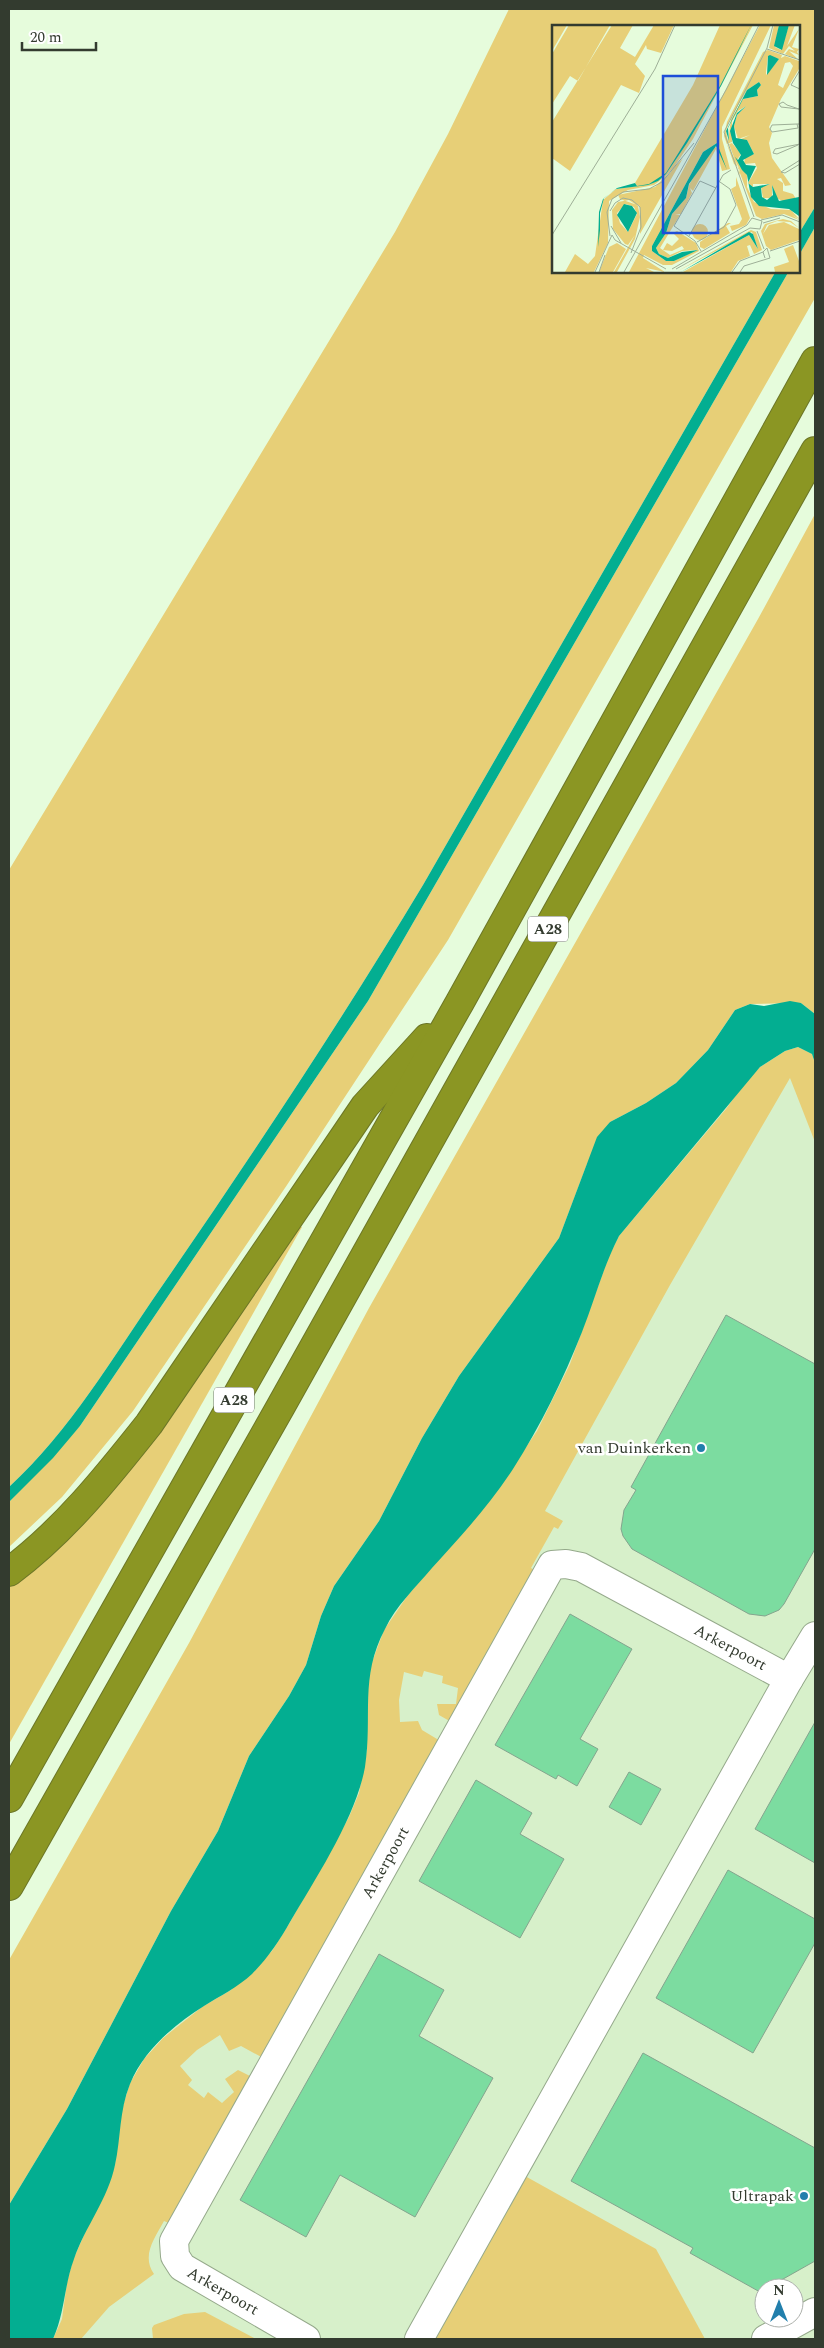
<svg xmlns="http://www.w3.org/2000/svg" width="824" height="2348" viewBox="0 0 824 2348" font-family="Spectral,serif">
	<style>
		.built { fill: #d7f0ca; fill-rule: evenodd }
		.green { fill: #e7cf77 }
		.water { fill: #03ae91 }
		.building { fill: #7cdca0; stroke: #84a48e }
		.lines { fill: none; stroke-linecap: round; stroke-linejoin: round }
		.minor-casing { stroke: #95a98b; stroke-width: 30 }
		.highway-casing { stroke: #6c7627; stroke-width: 30 }
		.minor { stroke: #fff; stroke-width: 28 }
		.highway { stroke: #8b9623; stroke-width: 28 }
		.poi-dot { fill: #227fac; stroke: #fff; stroke-width: 2 }
		.labels { text-anchor: middle; dominant-baseline: central; stroke-width: 5; stroke-linejoin: round; paint-order: stroke }
		.shield { fill: #fff; stroke: #70766d; stroke-width: 1 }
		.shield-label { font-size: 15px; font-weight: bold; fill: #333b2f }
		.poi-label { font-size: 16px; fill: #333b2f; stroke: #fff; text-anchor: end }
		.street-label { font-size: 16px; fill: #333b2f; stroke: #fff }
		.inset-road { fill: none; stroke: #9eaf97; stroke-width: 1 }
		.view { fill: #1d4ed8; fill-opacity: 0.15; stroke: #1d4ed8; stroke-width: 2.5 }
		.inset-edge { fill: none; stroke: #333b2f; stroke-width: 2.5 }
	</style>
	<rect width="100%" height="100%" fill="#e6fcdc"/>
	<!-- built -->
	<path class="built" d="M 815,1037 L 815,2339 L 9,2339 L 630,1146 ZM 764,2288 L 794,2288 L 794,2318 L 764,2318 Z"/>
	<!-- green -->
	<g class="green">
		<path d="M 509,9 L 815,9 L 815,207 L 798,235 L 798,26 L 553,26 L 553,271 L 776,271 L 423,885 C 340,1023 251,1157 160,1289 C 113,1357 70,1431 9,1487 L 9,870 L 395,232 L 448,134 Z"/>
		<polygon points="815,227 815,298 448,940 287,1185 133,1411 62,1497 9,1547 9,1502 80,1426 368,1001 789,271 798,271 798,257"/>
		<polygon points="815,514 815,1014 801,1003 750,1004 735,1010 708,1050 676,1083 646,1103 610,1122 587,1164 559,1238 459,1376 422,1438 379,1521 334,1586 321,1616 306,1665 289,1696 249,1756 218,1831 171,1911 67,2109 9,2205 9,1960 189,1643 369,1308 758,619"/>
		<path d="M 798,1047 L 812,1054 L 815,1063 L 815,1142 L 790,1078 L 670,1285 L 545,1511 L 563,1521 L 558,1529 L 554,1527 L 531,1568 L 538,1572 L 453,1723 L 439,1715 L 437,1704 L 456,1704 L 458,1688 L 442,1683 L 443,1676 L 424,1671 L 422,1677 L 404,1672 L 399,1700 L 400,1722 L 418,1721 L 422,1730 L 442,1742 L 265,2059 L 241,2046 L 229,2051 L 220,2035 L 197,2050 L 180,2066 L 192,2080 L 188,2085 L 204,2098 L 208,2092 L 222,2103 L 234,2092 L 225,2079 L 238,2070 L 254,2078 L 171,2224 L 164,2221 C 155,2238 141,2255 154,2274 L 109,2307 L 81,2339 L 53,2339 L 62,2319 L 67,2282 L 73,2260 L 115,2165 L 121,2112 L 130,2083 L 144,2059 L 163,2038 L 202,2007 L 231,1990 L 272,1951 L 289,1924 L 349,1817 L 359,1793 L 367,1749 L 367,1696 L 369,1670 L 384,1630 L 408,1595 L 487,1504 L 537,1431 L 570,1364 L 609,1256 L 619,1236 L 726,1109 L 746,1081 L 760,1067 L 785,1051 Z"/>
		<polygon points="295,1224 302,1227 9,1744 9,1584"/>
		<polygon points="525,2176 656,2249 705,2339 433,2339"/>
		<polygon points="205,2312 256,2339 153,2339 152,2328 154,2325 184,2314"/>
	</g>
	<!-- water -->
	<g class="water">
		<polygon points="815,207 815,227 798,257 798,235"/>
		<path d="M 776,271 L 789,271 L 368,1001 L 80,1426 L 53,1458 L 9,1502 L 9,1487 C 70,1431 113,1357 160,1289 C 251,1157 340,1023 423,885 Z"/>
		<path d="M 790,1001 L 801,1003 L 815,1014 L 815,1063 L 812,1054 L 798,1047 L 785,1051 L 760,1067 L 619,1236 C 603,1267 595,1299 582,1332 C 563,1380 541,1425 513,1469 C 490,1505 460,1537 432,1568 C 415,1588 396,1606 385,1629 C 359,1678 373,1716 365,1767 C 356,1817 316,1878 290,1922 C 280,1940 267,1959 252,1974 C 238,1987 220,1996 204,2006 C 174,2025 144,2050 130,2084 C 119,2111 121,2138 115,2165 C 108,2199 85,2227 74,2259 C 64,2286 65,2312 53,2339 L 9,2339 L 9,2205 L 67,2109 L 171,1911 L 218,1831 L 249,1756 L 289,1696 L 306,1665 L 321,1616 L 334,1586 L 379,1521 L 422,1438 L 459,1376 L 559,1238 L 597,1137 L 610,1122 L 646,1103 L 676,1083 L 708,1050 L 735,1010 L 750,1004 L 764,1006 Z"/>
	</g>
	<!-- building -->
	<g class="building">
		<polygon points="726,1315 815,1364 815,1549 784,1604 779,1610 765,1616 749,1614 632,1549 623,1536 621,1529 624,1510 636,1490 631,1487"/>
		<polygon points="570,1614 632,1649 580,1739 598,1749 577,1786 558,1775 556,1779 495,1745"/>
		<polygon points="815,1722 815,1863 755,1829"/>
		<polygon points="629,1772 661,1789 641,1825 609,1807"/>
		<polygon points="476,1780 532,1813 520,1834 564,1859 520,1938 419,1881"/>
		<polygon points="728,1870 815,1919 815,1943 753,2053 656,1998"/>
		<polygon points="379,1954 444,1990 419,2036 493,2078 415,2217 340,2175 306,2237 240,2200"/>
		<polygon points="643,2053 815,2148 815,2261 760,2292 690,2253 693,2248 571,2181"/>
	</g>
	<g class="lines">
		<defs>
			<g id="minor">
				<path id="s1" d="M 306,2339 L 182,2267 L 175,2256 L 174,2241 L 552,1565 L 566,1564 L 581,1567 L 789,1679"/>
				<polyline points="419,2339 789,1679 815,1636"/>
				<polyline points="766,2339 815,2312"/>
			</g>
			<g id="highway">
				<path d="M 9,1572 C 64,1531 107,1477 149,1424 L 365,1106 L 427,1038"/>
				<polyline points="9,1798 460,1002 815,361"/>
				<polyline points="9,1886 281,1406 815,451"/>
			</g>
		</defs>
		<!-- minor casing -->
		<use href="#minor" class="minor-casing"/>
		<!-- highway casing -->
		<use href="#highway" class="highway-casing"/>
		<!-- minor -->
		<use href="#minor" class="minor"/>
		<!-- highway -->
		<use href="#highway" class="highway"/>
	</g>
	<!-- markers -->
	<g class="poi-dot">
		<circle cx="701" cy="1448" r="5"/>
		<circle cx="804" cy="2196" r="5"/>
	</g>
	<g class="labels">
		<!-- shield labels -->
		<g class="shield">
			<rect x="528" y="916.5" width="40" height="25" rx="4"/>
			<rect x="214" y="1387.5" width="40" height="25" rx="4"/>
		</g>
		<g class="shield-label">
			<text x="548" y="929">A28</text>
			<text x="234" y="1400">A28</text>
		</g>
		<!-- poi labels -->
		<g class="poi-label">
			<text x="691" y="1448">van Duinkerken</text>
			<text x="794" y="2196">Ultrapak</text>
		</g>
		<!-- street labels -->
		<g class="street-label">
			<text stroke="none"><textPath href="#s1" startOffset="1145">Arkerpoort</textPath></text>
			<text stroke="none"><textPath href="#s1" startOffset="605">Arkerpoort</textPath></text>
			<text transform="translate(223 2291) rotate(30)">Arkerpoort</text>
		</g>
	</g>
	<!-- overview -->
	<g transform="translate(552 25)">
		<rect width="248" height="248" fill="#e6fcdc"/>
		<path d="M 0,0 L 15,0 L 0,26 ZM 17,0 L 58,0 L 26,56 L 18,51 L 0,79 L 0,29 ZM 60,0 L 81,0 L 68,23 L 83,32 L 102,0 L 122,0 L 109,28 L 95,24 L 94,20 L 83,39 L 93,51 L 87,68 L 69,60 L 18,146 L 0,133 L 0,97 ZM 168,0 L 201,0 L 141,114 L 118,148 L 102,160 L 76,165 L 57,176 L 56,218 L 42,247 L 13,247 L 23,229 L 36,239 L 43,231 L 51,175 L 64,164 L 85,161 L 83,158 L 141,60 ZM 208,0 L 219,0 L 170,102 L 170,114 L 178,144 L 170,146 L 164,124 L 141,166 L 138,163 L 140,168 L 129,189 L 123,189 L 128,190 L 108,223 L 118,230 L 132,224 L 130,221 L 120,226 L 111,225 L 115,218 L 120,221 L 127,214 L 121,208 L 125,206 L 144,218 L 147,226 L 120,240 L 111,240 L 92,230 L 91,233 L 113,247 L 94,243 L 102,247 L 77,247 ZM 165,118 L 167,124 L 163,122 L 152,134 L 137,160 L 134,173 L 120,189 L 114,208 L 104,223 L 107,229 L 116,233 L 130,226 L 145,225 L 122,236 L 114,236 L 100,226 L 100,221 L 151,127 ZM 222,0 L 227,0 L 223,22 L 229,25 L 237,0 L 243,0 L 235,21 L 247,4 L 240,22 L 247,24 L 245,27 L 247,30 L 237,26 L 247,35 L 233,29 L 237,24 L 243,26 L 237,21 L 231,29 L 217,23 ZM 216,25 L 230,30 L 229,33 L 233,31 L 247,36 L 247,44 L 229,74 L 217,102 L 220,108 L 217,118 L 220,133 L 239,160 L 233,161 L 229,153 L 225,154 L 231,158 L 231,166 L 241,169 L 244,174 L 233,177 L 224,173 L 220,160 L 220,173 L 211,173 L 209,162 L 218,159 L 201,159 L 201,162 L 196,158 L 205,143 L 203,138 L 192,139 L 193,132 L 202,129 L 195,115 L 187,115 L 198,110 L 186,114 L 182,101 L 185,90 L 194,81 L 186,86 L 180,96 L 180,117 L 175,119 L 187,143 L 188,148 L 186,150 L 187,143 L 182,139 L 172,111 L 175,97 L 211,27 ZM 216,31 L 227,34 L 214,50 L 214,47 ZM 233,38 L 238,37 L 241,41 L 231,63 L 226,60 ZM 207,57 L 209,60 L 205,65 L 206,71 L 191,74 L 179,94 L 176,117 L 174,106 L 177,96 L 195,65 ZM 180,118 L 189,129 L 185,135 L 183,132 L 195,150 L 195,162 L 202,177 L 219,184 L 239,185 L 247,194 L 240,190 L 247,195 L 232,189 L 210,194 L 204,191 L 177,119 ZM 131,133 L 88,209 L 88,181 L 68,174 L 66,170 L 103,162 ZM 184,152 L 198,193 L 194,200 L 180,206 L 178,201 L 187,199 L 190,194 L 179,164 L 184,161 ZM 77,175 L 86,181 L 88,192 L 83,214 L 65,247 L 62,247 L 83,210 L 76,220 L 73,219 L 61,204 L 60,185 L 66,177 ZM 74,179 L 82,182 L 85,189 L 76,207 L 68,198 L 65,188 ZM 231,194 L 239,196 L 247,203 L 238,197 L 225,196 L 215,200 L 211,209 L 217,200 L 232,197 L 247,204 L 247,215 L 219,225 L 214,221 L 209,206 L 213,199 ZM 176,198 L 179,198 L 174,201 L 178,208 L 152,224 L 148,222 L 148,217 ZM140 207a8 8 0 1 1 16 0a8 8 0 1 1-16 0ZM 199,205 L 204,207 L 210,225 L 202,229 L 198,220 L 195,221 L 198,231 L 186,236 L 179,247 L 131,247 L 197,210 L 206,224 L 200,207 L 124,247 ZM 65,218 L 74,224 L 61,247 L 47,247 L 57,222 ZM 241,220 L 247,236 L 247,247 L 223,247 L 222,242 L 237,237 L 232,224 Z" fill="#e7cf77" fill-rule="evenodd"/>
		<path d="M 199,0 L 188,23 L 169,61 L 135,118 L 114,149 L 106,156 L 96,160 L 64,164 L 52,173 L 48,188 L 48,205 L 46,222 L 38,247 L 46,222 L 47,187 L 51,174 L 65,163 L 83,158 L 85,161 L 97,159 L 114,148 L 168,61 ZM 227,0 L 237,0 L 230,25 L 222,21 ZM 218,30 L 227,34 L 215,50 L 216,31 ZM 207,57 L 209,60 L 205,65 L 206,71 L 191,74 L 176,103 L 177,116 L 174,106 L 195,65 ZM 194,81 L 185,90 L 182,101 L 184,113 L 195,115 L 202,129 L 191,135 L 194,140 L 204,141 L 196,158 L 201,162 L 218,159 L 209,163 L 210,172 L 215,175 L 221,170 L 220,160 L 227,176 L 247,172 L 247,191 L 237,184 L 207,181 L 199,172 L 195,150 L 190,145 L 183,132 L 186,135 L 189,130 L 181,118 L 178,106 L 185,88 ZM 165,118 L 175,145 L 164,121 L 137,159 L 134,173 L 120,189 L 114,208 L 104,223 L 107,229 L 116,233 L 130,227 L 146,225 L 122,236 L 114,236 L 100,226 L 100,221 L 151,127 ZM 72,179 L 80,181 L 85,188 L 76,207 L 65,190 ZM 197,207 L 201,209 L 206,224 L 197,210 L 129,247 Z" fill="#03ae91"/>
		<path class="inset-road" d="M 215,24 L 248,35M 248,45 L 239,60 L 248,64M 231,77 L 235,80 L 247,84 L 229,82 L 227,79 ZM 245,99 L 246,103 L 220,107 L 218,104 L 220,100 L 245,99 L 248,99M 246,120 L 225,129 L 221,128 L 223,124 L 248,119M 248,135 L 229,147 L 233,148 L 248,139M 58,186 L 63,178 L 71,173 L 80,175 L 88,182 L 89,202 L 79,228M 202,192 L 172,107 L 215,23 L 221,0M 209,195 L 230,190 L 248,197M 211,198 L 228,193M 59,201 L 69,218M 205,206 L 212,224M 0,210 L 103,44 L 123,0M 58,211 L 55,187 L 60,174 L 71,167 L 97,164 L 110,157 L 142,118M 137,211 L 171,150 L 179,145M 145,217 L 172,202 L 184,180 L 178,164 L 168,157M 149,226 L 143,216 L 122,201 L 148,156 L 164,163M 218,226 L 248,216M 120,244 L 195,200 L 200,193 L 210,196 L 208,204 L 198,203M 124,244 L 198,203M 43,247 L 60,210 L 63,215 L 114,244M 47,247 L 53,230M 72,247 L 174,65 L 207,0M 180,247 L 188,236 L 211,227M 188,247 L 192,241 L 218,233 L 215,223 L 211,227 L 213,233"/>
		<path class="view" d="M 111,51 L 166,51 L 166,208 L 111,208 Z"/>
		<rect width="248" height="248" class="inset-edge"/>
	</g>
	<!-- border -->
	<rect width="824" height="2348" fill="none" stroke="#333b2f" stroke-width="20"/>
	<!-- north arrow -->
	<g transform="translate(779 2303)"><circle r="24" fill="#ffffff" stroke="#adb1ac"/>
	<path d="M0-4L9 19L0 12L-9 19Z" fill="#227fac"/>
	<text y="-8" font-size="14" font-weight="bold" text-anchor="middle" fill="#333b2f">N</text>
	</g>
	<!-- scale -->
	<path d="M22 42v8h74v-8" fill="none" stroke="#333b2f" stroke-width="2.5"/>
	<text x="30" y="42" font-size="15" fill="#333b2f" stroke="#ffffff" stroke-width="4" paint-order="stroke">20 m</text>
</svg>
